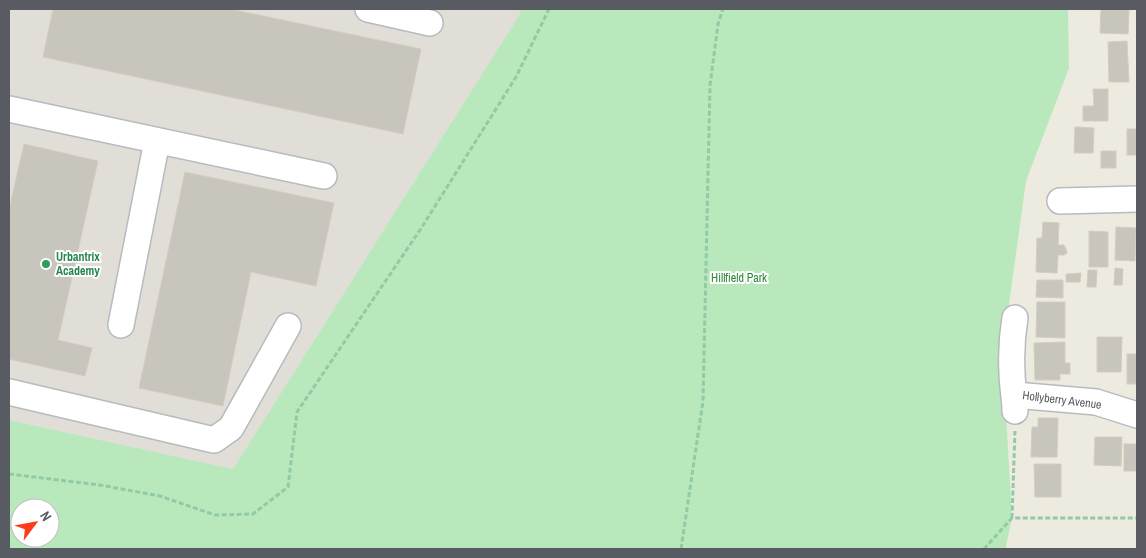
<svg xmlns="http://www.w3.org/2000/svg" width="1146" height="558" viewBox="0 0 1146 558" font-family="'Archivo Narrow',sans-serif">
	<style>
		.industrial { fill: #e0ded7 }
		.green { fill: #b9e8bd; fill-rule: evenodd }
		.building { fill: #c8c5bc; stroke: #d2cdbd }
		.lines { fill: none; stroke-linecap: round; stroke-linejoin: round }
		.minor-casing { stroke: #b8bac0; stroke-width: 28 }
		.path { stroke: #92c9a6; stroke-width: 3; stroke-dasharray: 5 2.5; stroke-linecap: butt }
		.minor { stroke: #fff; stroke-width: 25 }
		.leisure-dot { fill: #2e9e5b; stroke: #fff; stroke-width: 2 }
		.labels { text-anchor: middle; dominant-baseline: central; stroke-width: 4; stroke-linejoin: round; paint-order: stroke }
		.leisure-label { font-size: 12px; font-weight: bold; fill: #27864d; stroke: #fff; text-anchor: start }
		.park-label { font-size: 12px; fill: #2d8638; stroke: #fff }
		.street-label { font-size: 12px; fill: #585c62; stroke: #fff }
	</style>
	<rect width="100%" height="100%" fill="#edebdf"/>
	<!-- industrial -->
	<polygon class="industrial" points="9,9 520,9 520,14 233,469 9,420"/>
	<!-- green -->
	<path class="green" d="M 520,9 L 1068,9 L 1069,68 L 1026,181 L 1007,319 L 1005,396 L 1012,518 L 1006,546 L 1007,549 L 9,549 L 9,420 L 233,469 L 520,14 ZM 20,508 L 50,508 L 50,538 L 20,538 Z"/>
	<!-- building -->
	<g class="building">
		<polygon points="53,9 230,9 421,49 403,134 43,57"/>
		<polygon points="1101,9 1129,9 1128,34 1100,33"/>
		<polygon points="1127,41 1129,82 1109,82 1108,42"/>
		<polygon points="1093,89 1108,89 1108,121 1083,121 1083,106 1094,106"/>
		<polygon points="1075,127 1094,128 1093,153 1074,153"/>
		<rect x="1127" y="129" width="10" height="26"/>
		<polygon points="24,144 98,161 58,340 92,348 85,376 9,359 9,210"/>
		<rect x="1101" y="151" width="15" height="17"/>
		<polygon points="185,172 334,203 316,286 251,272 223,406 139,388"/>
		<polygon points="1043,222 1059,223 1058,245 1064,245 1066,249 1067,253 1064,255 1058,255 1057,273 1036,272 1037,238 1042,238"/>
		<polygon points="1116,227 1136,228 1135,261 1115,260"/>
		<polygon points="1089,231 1108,232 1108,267 1089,267"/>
		<polygon points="1115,268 1123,269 1122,285 1114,285"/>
		<polygon points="1088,270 1097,270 1096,287 1087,287"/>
		<polygon points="1081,273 1080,282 1066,282 1066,274"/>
		<polygon points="1037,280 1063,280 1063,298 1036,297"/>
		<polygon points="1037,302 1065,302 1065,338 1036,337"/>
		<polygon points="1097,337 1122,337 1121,372 1097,372"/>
		<polygon points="1065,342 1065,363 1070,363 1070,374 1060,374 1060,380 1035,380 1034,343"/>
		<rect x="1127" y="354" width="10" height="30"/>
		<polygon points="1038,418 1058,418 1057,457 1031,457 1032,427 1038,427"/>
		<polygon points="1095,437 1122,437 1121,466 1094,465"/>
		<rect x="1124" y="444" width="13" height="27"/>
		<polygon points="1034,464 1061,464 1061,497 1035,497"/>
	</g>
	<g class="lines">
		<defs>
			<g id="minor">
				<polyline points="368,9 430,23"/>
				<polyline points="9,109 324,176"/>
				<polyline points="1060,201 1137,199"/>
				<path d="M 1015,318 C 1012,336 1011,354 1012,372 C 1012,386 1015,398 1015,411"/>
				<polyline points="121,325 157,141"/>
				<polyline points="9,392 214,440 231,428 288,326"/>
				<polyline points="1015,395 1096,402 1137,415"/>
			</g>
		</defs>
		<!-- minor casing -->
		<use href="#minor" class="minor-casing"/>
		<!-- path -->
		<g class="path">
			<polyline points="9,474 100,485 160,496 215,515 253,514 288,487 297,412 422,227 516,77 549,9"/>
			<polyline points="1012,518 1015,431"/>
			<polyline points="681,549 703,401 710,85 718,24 723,9"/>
			<polyline points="984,549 1012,518 1137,518"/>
		</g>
		<!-- minor -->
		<use href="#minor" class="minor"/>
	</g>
	<!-- markers -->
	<circle class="leisure-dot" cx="46" cy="264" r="5"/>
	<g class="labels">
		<!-- leisure labels -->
		<g class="leisure-label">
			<text x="56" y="257">Urbantrix<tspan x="56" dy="14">Academy</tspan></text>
		</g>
		<!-- park labels -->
		<g class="park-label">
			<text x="739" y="278">Hillfield Park</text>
		</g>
		<!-- street labels -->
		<g class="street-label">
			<text transform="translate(1062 400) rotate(7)">Hollyberry Avenue</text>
		</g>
	</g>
	<!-- border -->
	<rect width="1146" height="558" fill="none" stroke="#585c62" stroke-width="20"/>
	<!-- north arrow -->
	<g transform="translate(35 523) rotate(58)"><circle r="24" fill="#ffffff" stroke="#bcbec0"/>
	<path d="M0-4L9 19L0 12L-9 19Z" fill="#f83e1b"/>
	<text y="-8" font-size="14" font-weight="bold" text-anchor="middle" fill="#585c62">N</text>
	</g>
</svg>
